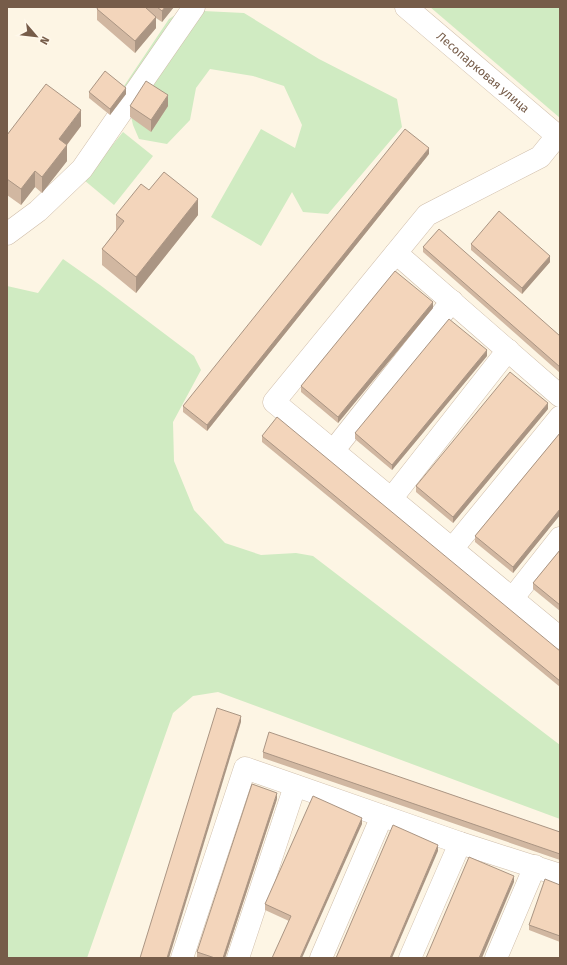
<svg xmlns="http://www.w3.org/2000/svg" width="567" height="965" viewBox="0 0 567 965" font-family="'Fira Sans',sans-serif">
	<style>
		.green { fill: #d0ebc2 }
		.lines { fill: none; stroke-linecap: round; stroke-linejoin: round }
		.minor-casing { stroke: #cfbdaa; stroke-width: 23 }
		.minor { stroke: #fff; stroke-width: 22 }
		.wall { fill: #d1b7a1 }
		.shaded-wall { fill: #aa9583 }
		.building { fill: #f3d5bb; stroke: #aa9583 }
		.labels { text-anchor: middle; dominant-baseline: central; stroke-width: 3; stroke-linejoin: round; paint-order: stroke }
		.street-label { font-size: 12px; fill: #765c49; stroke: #fff8eb }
	</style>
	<rect width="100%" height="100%" fill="#fdf5e4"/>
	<!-- green -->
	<g class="green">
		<polygon points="430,7 560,7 560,118"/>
		<polygon points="183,10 244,13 319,59 397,99 402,127 328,214 303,212 292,192 261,246 211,217 261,129 295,148 302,125 284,86 253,76 210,69 196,88 190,120 167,144 139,139 133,125 124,86 169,19"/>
		<polygon points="123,132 153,156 114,205 84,180"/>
		<polygon points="63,259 100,285 194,356 201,370 173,422 174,461 194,510 225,543 261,555 296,553 313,556 560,745 560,819 218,692 193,696 173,713 87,958 7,958 7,286 38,293"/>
	</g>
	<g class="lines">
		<defs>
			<g id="minor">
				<path id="s1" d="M 406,7 L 560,138"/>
				<polyline points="557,136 540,157 427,215 274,402 560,638"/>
				<polyline points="7,234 38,211 82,169 194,7"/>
				<polyline points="396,253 560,396"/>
				<polyline points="333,451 452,301"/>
				<polyline points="391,499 508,350"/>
				<polyline points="452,549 560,417"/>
				<polyline points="512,599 560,538"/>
				<polyline points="182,958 245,768 460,843 560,875"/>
				<polyline points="238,958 295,786"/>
				<polyline points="321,958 382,816"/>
				<polyline points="410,958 460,843"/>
				<polyline points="496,958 535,866"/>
			</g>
		</defs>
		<!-- minor casing -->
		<use href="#minor" class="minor-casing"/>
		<!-- minor -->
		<use href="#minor" class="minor"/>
	</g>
	<!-- wall -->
	<g class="wall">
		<polygon points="98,7 174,7 162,22 156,18 156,28 135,53 97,20 97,9"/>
		<polygon points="89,92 126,94 110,115 89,98"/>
		<polygon points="130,106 168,106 151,132 130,117"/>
		<polygon points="81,126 67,145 67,161 42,193 35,187 21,205 7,195 7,135"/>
		<polygon points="429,154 207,431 183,412 183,406"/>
		<polygon points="149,190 198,215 136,293 102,265 102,249 116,231 116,215"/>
		<polygon points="471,244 550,262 522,294 471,250"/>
		<polygon points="423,247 560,336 560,373 423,252"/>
		<polygon points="433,308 338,423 301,392 301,386"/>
		<polygon points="487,356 392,470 355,439 355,433"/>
		<polygon points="548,409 453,523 416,492 416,486"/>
		<polygon points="560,433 560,515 513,573 475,542 475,536"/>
		<polygon points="262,436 560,651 560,687 262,442"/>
		<polygon points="560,550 560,611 533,589 533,583"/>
		<polygon points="263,752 560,832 560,860 263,758"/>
		<polygon points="277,799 225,958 197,958 197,952"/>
		<polygon points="362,824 289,921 265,910 265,904"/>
		<polygon points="560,885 560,942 529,930 529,925"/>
	</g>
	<!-- shaded-wall -->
	<g class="shaded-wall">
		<polygon points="165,7 174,7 162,22 162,11"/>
		<polygon points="156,17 156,28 135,53 135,41"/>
		<polygon points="126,88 126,94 110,115 110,109"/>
		<polygon points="168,95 168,106 151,132 151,120"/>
		<polygon points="81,110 81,126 59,155 59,139"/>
		<polygon points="67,145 67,161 42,193 42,177"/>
		<polygon points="429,148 429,154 207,431 207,425"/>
		<polygon points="35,171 35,187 21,205 21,189"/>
		<polygon points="198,199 198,215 136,293 136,277"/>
		<polygon points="550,256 550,262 522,294 522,288"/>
		<polygon points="433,302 433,308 338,423 338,417"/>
		<polygon points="487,350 487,356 392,470 392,465"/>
		<polygon points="548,403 548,409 453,523 453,517"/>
		<polygon points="560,509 560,515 513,573 513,567"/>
		<polygon points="241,716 241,722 169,958 167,958"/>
		<polygon points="277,793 277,799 225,958 223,958"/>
		<polygon points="362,818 362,824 302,958 300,958"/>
		<polygon points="438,845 438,851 392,958 390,958"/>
		<polygon points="514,876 514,882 482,958 479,958"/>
	</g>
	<!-- building -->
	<g class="building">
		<polygon points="98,7 145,7 156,17 135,41 97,9"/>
		<polygon points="157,7 165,7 162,11"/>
		<polygon points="105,71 126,88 110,109 89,92"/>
		<polygon points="146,81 168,95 151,120 130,106"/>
		<polygon points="46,84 81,110 59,139 67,145 42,177 35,171 21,189 7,179 7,135"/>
		<polygon points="405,129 429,148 207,425 183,406"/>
		<polygon points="164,172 198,199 136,277 102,249 124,221 116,215 141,184 149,190"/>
		<polygon points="499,211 550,256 522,288 471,244"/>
		<polygon points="439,229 560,336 560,367 423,247"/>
		<polygon points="395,271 433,302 338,417 301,386"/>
		<polygon points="449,319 487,350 392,465 355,433"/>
		<polygon points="510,372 548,403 453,517 416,486"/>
		<polygon points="277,417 560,651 560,681 262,436"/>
		<polygon points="560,433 560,509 513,567 475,536"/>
		<polygon points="560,550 560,605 533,583"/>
		<polygon points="217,708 241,716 167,958 140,958"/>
		<polygon points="269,732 560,832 560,854 263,752"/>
		<polygon points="252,784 277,793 223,958 215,958 197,952"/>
		<polygon points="313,796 362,818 300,958 272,958 291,916 265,904"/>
		<polygon points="393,825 438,845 390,958 336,958"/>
		<polygon points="469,857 514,876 479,958 426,958"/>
		<polygon points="545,879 560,885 560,936 529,925"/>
	</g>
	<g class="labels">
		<!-- street labels -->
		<g class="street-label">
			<text stroke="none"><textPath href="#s1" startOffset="101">Лесопарковая улица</textPath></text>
		</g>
	</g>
	<!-- border -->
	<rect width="567" height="965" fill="none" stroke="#765c49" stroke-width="16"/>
	<!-- north arrow -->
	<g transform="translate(36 36) rotate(118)" stroke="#fff8eb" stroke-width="3" paint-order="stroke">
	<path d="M0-3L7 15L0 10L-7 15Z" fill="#765c49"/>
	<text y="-6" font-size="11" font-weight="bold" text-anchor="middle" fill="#765c49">N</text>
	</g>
</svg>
